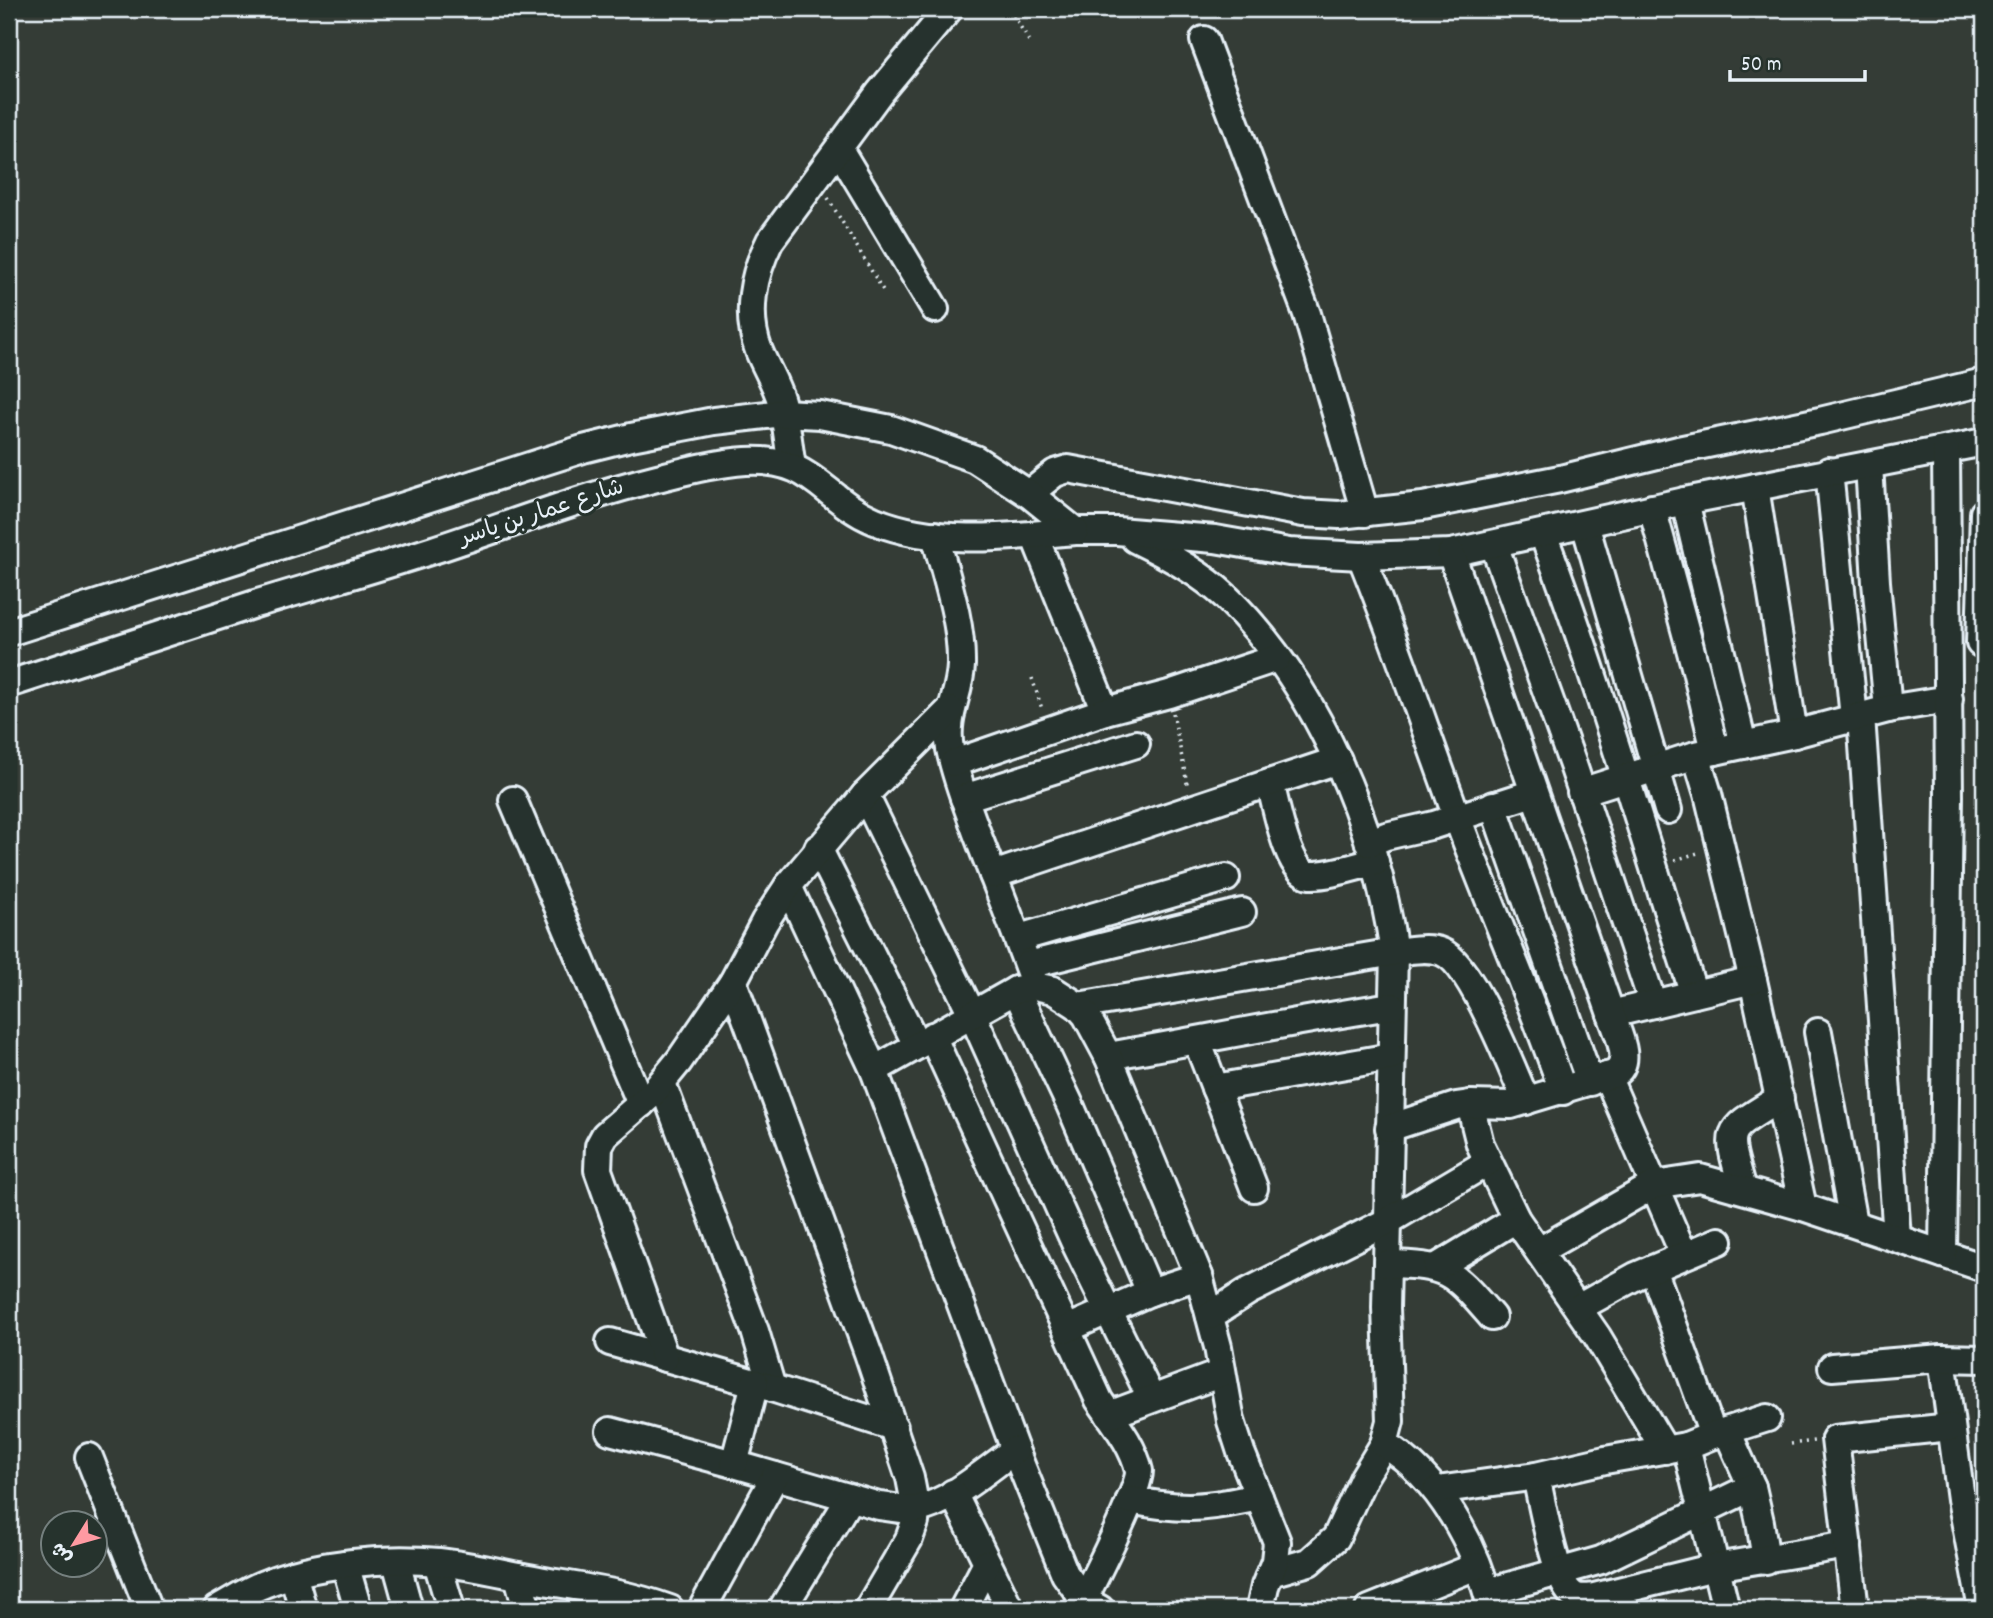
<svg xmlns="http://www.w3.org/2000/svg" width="1993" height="1618" viewBox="0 0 1993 1618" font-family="Dekko,'Playpen Sans Arabic',sans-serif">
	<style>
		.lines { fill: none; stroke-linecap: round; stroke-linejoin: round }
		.minor-casing { stroke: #e8f1f8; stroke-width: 32 }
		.path { stroke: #e8f1f8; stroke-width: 3.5; stroke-dasharray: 2 5; stroke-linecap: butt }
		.minor { stroke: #26332d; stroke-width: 26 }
		.labels { text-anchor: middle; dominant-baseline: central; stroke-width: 6; stroke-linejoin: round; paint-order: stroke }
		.street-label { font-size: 23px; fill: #e8f1f8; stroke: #26332d }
	</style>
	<rect width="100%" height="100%" fill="#343c36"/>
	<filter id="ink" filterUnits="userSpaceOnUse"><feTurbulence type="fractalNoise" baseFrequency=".0143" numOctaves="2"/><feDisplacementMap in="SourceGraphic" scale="14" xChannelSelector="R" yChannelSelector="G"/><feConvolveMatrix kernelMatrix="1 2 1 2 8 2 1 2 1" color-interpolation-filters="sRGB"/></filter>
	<g filter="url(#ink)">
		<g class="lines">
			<defs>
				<g id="minor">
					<polyline points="1204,40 1307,314 1365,513"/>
					<polyline points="839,149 935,309"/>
					<polyline points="1869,465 1876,582 1888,709"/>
					<path d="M 792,466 C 788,445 787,422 781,401 C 776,384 766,368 759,351 C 745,315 753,274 770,241 L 880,92 L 949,9"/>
					<polyline points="1829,471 1854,718"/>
					<polyline points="1755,487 1794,734"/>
					<polyline points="1029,494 1055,473 1068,469 1303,513 1339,515 1423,506 1560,479 1678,450 1820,421 1984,382"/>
					<polyline points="1685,501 1743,745"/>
					<polyline points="1652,508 1696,670 1715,751"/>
					<polyline points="1585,524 1668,810"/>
					<path d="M 1543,534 C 1600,685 1644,841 1694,994"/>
					<path d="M 935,535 C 946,577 962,622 961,665 C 960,695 944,716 950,749 C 956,779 968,808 978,836 C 997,886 1017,935 1035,986"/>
					<polyline points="1034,535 1105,711"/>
					<path d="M 1135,539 C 1166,554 1199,572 1225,596 C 1318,685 1376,827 1394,952 L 1386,1308 L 1390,1421 L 1384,1444 L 1364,1477 L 1336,1538 L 1309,1562 L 1270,1573"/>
					<polyline points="1494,545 1573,765 1653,1004"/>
					<path d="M 1361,556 C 1396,642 1425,730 1457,817 C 1491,909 1531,998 1563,1091"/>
					<polyline points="9,632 583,449 631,437 714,421 783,413 820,415 891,429 975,459 1029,494 1075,531 1117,531 1215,539 1289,552 1361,556 1451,553 1685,501 1984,442"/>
					<polyline points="1980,643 1984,513"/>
					<path d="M 9,684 C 91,658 173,630 255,604 C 314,586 374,569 433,550 C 507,526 581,497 657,478 C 686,471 716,463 746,461 C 814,457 822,499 875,521 C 936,546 1010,537 1075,531"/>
					<polyline points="1861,716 1897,1238"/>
					<polyline points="1696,755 1708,794 1753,980 1803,1207"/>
					<polyline points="954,763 1105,711 1169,694 1277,658"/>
					<path d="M 1270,783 C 1276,803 1287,873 1310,875 C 1328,876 1357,866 1375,862"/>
					<polyline points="1581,792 1696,755 1794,734 1888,709 1949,699"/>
					<polyline points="865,795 972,1014 1075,1243 1151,1398"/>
					<polyline points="964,798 1136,744"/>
					<polyline points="513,800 641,1104"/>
					<polyline points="1493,805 1590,1082"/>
					<polyline points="1369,843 1386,836 1434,825 1533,793"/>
					<polyline points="818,848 917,1045"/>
					<polyline points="993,875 1338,760"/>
					<polyline points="788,886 874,1070 1015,1450 1065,1574 1084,1600 1100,1609"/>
					<polyline points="1019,938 1226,878"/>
					<polyline points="1028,965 1242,912"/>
					<polyline points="733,982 868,1353 910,1478 916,1509 915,1522 909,1539 868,1609"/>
					<polyline points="1016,990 1070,1105 1150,1292"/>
					<path d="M 1078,1006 L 1394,952 C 1409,951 1427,946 1442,952 C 1471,963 1513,1070 1526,1101"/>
					<polyline points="1611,1014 1753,980"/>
					<polyline points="1818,1032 1853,1223"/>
					<path d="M 932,1036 L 1099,1400 C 1114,1422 1133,1445 1139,1471 C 1142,1484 1088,1593 1077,1609"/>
					<polyline points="1197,1041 1254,1188"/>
					<path d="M 1108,1056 C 1203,1040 1297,1020 1392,1006"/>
					<polyline points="874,1070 1016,990 1035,986 1053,990 1078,1006 1086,1015 1108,1056 1199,1276 1218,1347 1231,1421 1241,1452 1277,1542 1275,1561 1265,1586 1260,1609"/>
					<polyline points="1607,1076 1684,1255"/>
					<polyline points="662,1083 755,1331 772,1388"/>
					<polyline points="1215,1088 1391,1057"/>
					<polyline points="1470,1104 1480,1144 1516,1219 1597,1336 1665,1450"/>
					<path d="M 1389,1128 L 1456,1106 L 1470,1104 L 1511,1105 L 1614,1074 C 1634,1062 1617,1032 1611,1014 L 1451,553"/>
					<path d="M 1743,1189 C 1725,1126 1724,1133 1780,1098"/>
					<polyline points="1539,1251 1654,1185 1700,1178 1803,1207 1984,1268"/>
					<polyline points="1943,1254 1949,796 1946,451"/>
					<path d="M 1387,1264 C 1449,1265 1452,1271 1492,1317"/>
					<polyline points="1437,1267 1516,1219"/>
					<polyline points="1653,1269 1713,1435"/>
					<polyline points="1578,1308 1636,1276 1719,1241"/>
					<polyline points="1210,1316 1247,1292 1390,1220 1488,1162"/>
					<polyline points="1067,1329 1150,1292 1199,1276"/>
					<polyline points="610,1342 772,1388 894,1427"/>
					<polyline points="665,1358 598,1170 599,1146 605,1135 652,1094 679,1061 733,982 765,921 788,886 865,795 950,710"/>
					<polyline points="1942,1358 1961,1499 1982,1609"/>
					<polyline points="1832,1367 1942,1358 1984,1359"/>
					<polyline points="1109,1415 1222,1373"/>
					<path d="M 610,1431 L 734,1464 L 879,1506 C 891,1507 905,1511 917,1509 C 950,1503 987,1469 1015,1450"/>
					<polyline points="1727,1431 1752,1487 1760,1522 1766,1560"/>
					<path d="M 1384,1444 C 1439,1477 1476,1545 1491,1607"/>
					<polyline points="1686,1446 1726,1609"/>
					<polyline points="89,1457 149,1609"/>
					<polyline points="734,1464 755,1383"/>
					<path d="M 1536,1476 C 1541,1498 1556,1585 1573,1595 C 1579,1599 1587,1598 1594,1597 L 1715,1567 L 1848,1545"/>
					<polyline points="1437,1490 1536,1476 1605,1460 1686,1446 1713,1435 1767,1418"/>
					<polyline points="953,1493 1010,1609"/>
					<path d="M 1130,1500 C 1184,1511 1207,1508 1259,1497"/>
					<polyline points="396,1562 409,1609"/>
					<polyline points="437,1562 451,1609"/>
					<polyline points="345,1564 358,1609"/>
					<polyline points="293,1574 303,1609"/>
					<polyline points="518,1576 527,1609"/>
					<polyline points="1488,1592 1601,1560 1752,1487"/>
					<path d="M 217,1609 C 233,1600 248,1590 264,1584 C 315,1563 385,1557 439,1562 C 476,1566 513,1576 550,1582 C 594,1589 628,1594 670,1609"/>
					<polyline points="702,1609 775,1476"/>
					<polyline points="782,1609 850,1498"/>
					<polyline points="963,1609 987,1563"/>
					<polyline points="1369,1609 1477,1566"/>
					<polyline points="1855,1609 1835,1439 1951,1427"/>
				</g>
			</defs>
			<!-- minor casing -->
			<use href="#minor" class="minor-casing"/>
			<!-- path -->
			<g class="path">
				<polyline points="1010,9 1029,41"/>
				<polyline points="828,198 884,292"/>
				<polyline points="1032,678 1042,709"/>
				<polyline points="1173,713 1188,788"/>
				<polyline points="1675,860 1701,852"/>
				<polyline points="1791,1444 1814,1441"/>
			</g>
			<!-- minor -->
			<use href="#minor" class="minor"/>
		</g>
	</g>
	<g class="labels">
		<!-- street labels -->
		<g class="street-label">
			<text transform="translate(542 514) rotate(-18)">شارع عمار بن ياسر</text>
		</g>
	</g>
	<!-- margin -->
	<rect width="1993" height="1618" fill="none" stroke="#26332d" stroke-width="35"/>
	<rect x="18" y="18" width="1958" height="1583" fill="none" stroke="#e8f1f8" stroke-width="2.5" filter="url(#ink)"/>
	<!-- north arrow -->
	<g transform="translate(74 1544) rotate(233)"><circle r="33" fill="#26332d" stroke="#747f7e" stroke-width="2"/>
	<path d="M0-5L12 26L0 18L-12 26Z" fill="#ff9aa2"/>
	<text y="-10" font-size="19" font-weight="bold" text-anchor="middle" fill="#e8f1f8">ش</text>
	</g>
	<!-- scale -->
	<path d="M1730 70v10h135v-10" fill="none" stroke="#e8f1f8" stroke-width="3.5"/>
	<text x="1741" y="70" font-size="21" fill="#e8f1f8" stroke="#26332d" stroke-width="5" paint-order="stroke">50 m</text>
</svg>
